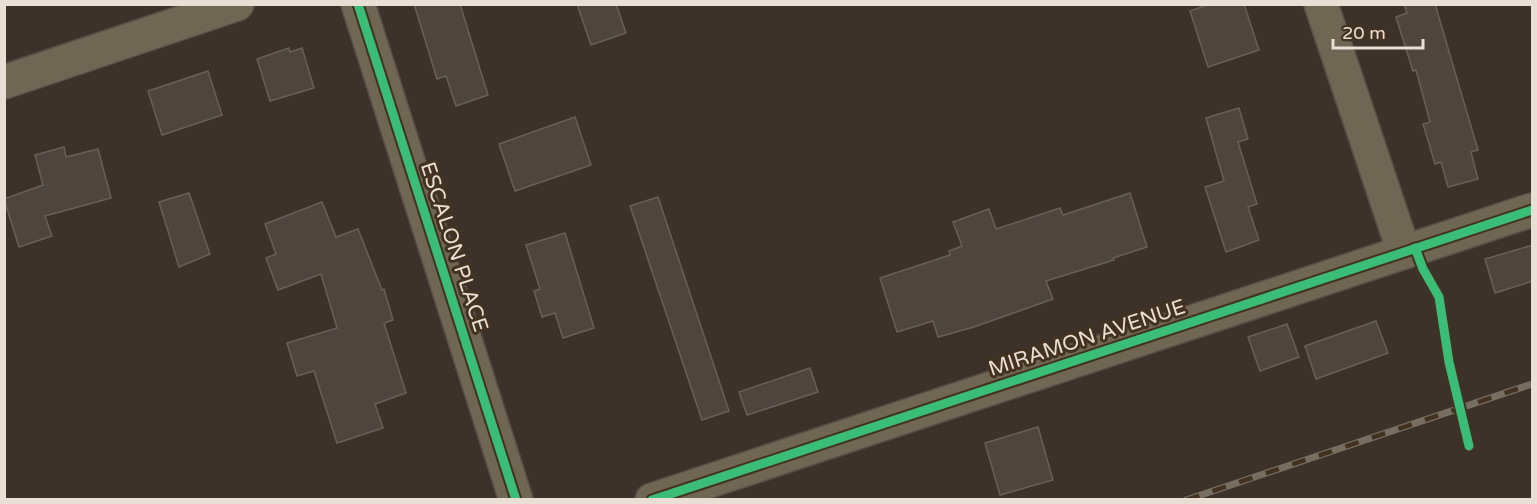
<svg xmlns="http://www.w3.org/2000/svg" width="1537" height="504" viewBox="0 0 1537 504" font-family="'Varela Round',sans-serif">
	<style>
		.building { fill: #4e463e; stroke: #686058; stroke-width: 1.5 }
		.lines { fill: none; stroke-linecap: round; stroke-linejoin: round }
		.street-casing { stroke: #564e46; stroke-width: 36 }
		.street { stroke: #6f6654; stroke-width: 33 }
		.rail-casing { stroke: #776e62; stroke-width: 7 }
		.rail { stroke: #443221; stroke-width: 4.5; stroke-dasharray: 14; stroke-linecap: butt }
		.cycleway-casing { stroke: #443221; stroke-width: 13 }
		.cycleway { stroke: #3abd76; stroke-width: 9 }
		.labels { text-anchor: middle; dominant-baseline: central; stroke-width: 6; stroke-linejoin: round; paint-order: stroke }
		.street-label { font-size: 21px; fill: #eadfd5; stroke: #443221 }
	</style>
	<rect width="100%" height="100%" fill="#3c3229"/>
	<!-- building -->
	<g class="building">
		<polygon points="414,4 460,4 488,95 456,106 446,76 437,79"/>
		<polygon points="577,4 616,4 626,33 591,45"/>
		<polygon points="1210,4 1244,4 1259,50 1208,67 1190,11"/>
		<polygon points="1404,4 1435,4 1478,150 1471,152 1478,179 1448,187 1441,162 1435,164 1423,124 1430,122 1416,70 1413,71 1396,17 1407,13"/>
		<polygon points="289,48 290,52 302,48 314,88 270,101 257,59"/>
		<polygon points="208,71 222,115 162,135 148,91"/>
		<polygon points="1239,108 1248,139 1238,142 1257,204 1248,207 1259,240 1226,252 1205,187 1224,181 1206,118"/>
		<polygon points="575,117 591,165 515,191 499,144"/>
		<polygon points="64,147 66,157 98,149 111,198 45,216 52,236 19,247 4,199 43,185 35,155"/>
		<polygon points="189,193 210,254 179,267 159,202"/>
		<polygon points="1130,193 1147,247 1113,258 1114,260 1046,281 1053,299 974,327 938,337 933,321 897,332 880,278 950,255 949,251 962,246 953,222 989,209 996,229 1060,208 1063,215"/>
		<polygon points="658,197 729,411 702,420 630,206"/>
		<polygon points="322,202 336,237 358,229 382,290 384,289 393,320 384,323 406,393 375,404 383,428 337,443 314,371 297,376 287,343 337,328 321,274 278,290 266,258 276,254 265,224"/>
		<polygon points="565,233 594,328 563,338 555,313 542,317 534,291 540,289 526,245"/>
		<polygon points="1533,245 1533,281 1495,293 1485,259"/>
		<polygon points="1376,321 1388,353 1316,379 1305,346"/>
		<polygon points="1287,324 1299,357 1260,371 1248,337"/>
		<polygon points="810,368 818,392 747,415 739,392"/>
		<polygon points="1038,427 1053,480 1000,495 985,443"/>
	</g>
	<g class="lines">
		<defs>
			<g id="street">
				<polyline points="358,4 516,500"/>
				<polyline points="1321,4 1404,252"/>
				<polyline points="4,82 237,4"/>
				<polyline points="652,500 1532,210"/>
			</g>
		</defs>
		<!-- street casing -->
		<use href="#street" class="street-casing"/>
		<!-- street -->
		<use href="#street" class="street"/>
		<defs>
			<polyline id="rail" points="1186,500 1532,384"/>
		</defs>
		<!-- rail casing -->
		<use href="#rail" class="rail-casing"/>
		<!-- rail -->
		<use href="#rail" class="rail"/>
		<defs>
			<g id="cycleway">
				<polyline points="358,4 516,500"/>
				<polyline points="1415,248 1423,269 1439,297 1449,362 1469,446"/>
				<polyline points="652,500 1532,210"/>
			</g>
		</defs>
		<!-- cycleway casing -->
		<use href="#cycleway" class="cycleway-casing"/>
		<!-- cycleway -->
		<use href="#cycleway" class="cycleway"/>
	</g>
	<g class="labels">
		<!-- street labels -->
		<g class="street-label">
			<text transform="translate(454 247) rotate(72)">ESCALON PLACE</text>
			<text transform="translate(1087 338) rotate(-18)">MIRAMON AVENUE</text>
		</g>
	</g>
	<!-- border -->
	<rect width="1537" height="504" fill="none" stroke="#eadfd5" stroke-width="12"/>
	<!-- scale -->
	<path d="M1333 39v9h90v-9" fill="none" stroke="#eadfd5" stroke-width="3"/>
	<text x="1342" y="39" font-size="18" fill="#eadfd5" stroke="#443221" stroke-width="4.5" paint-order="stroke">20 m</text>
</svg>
